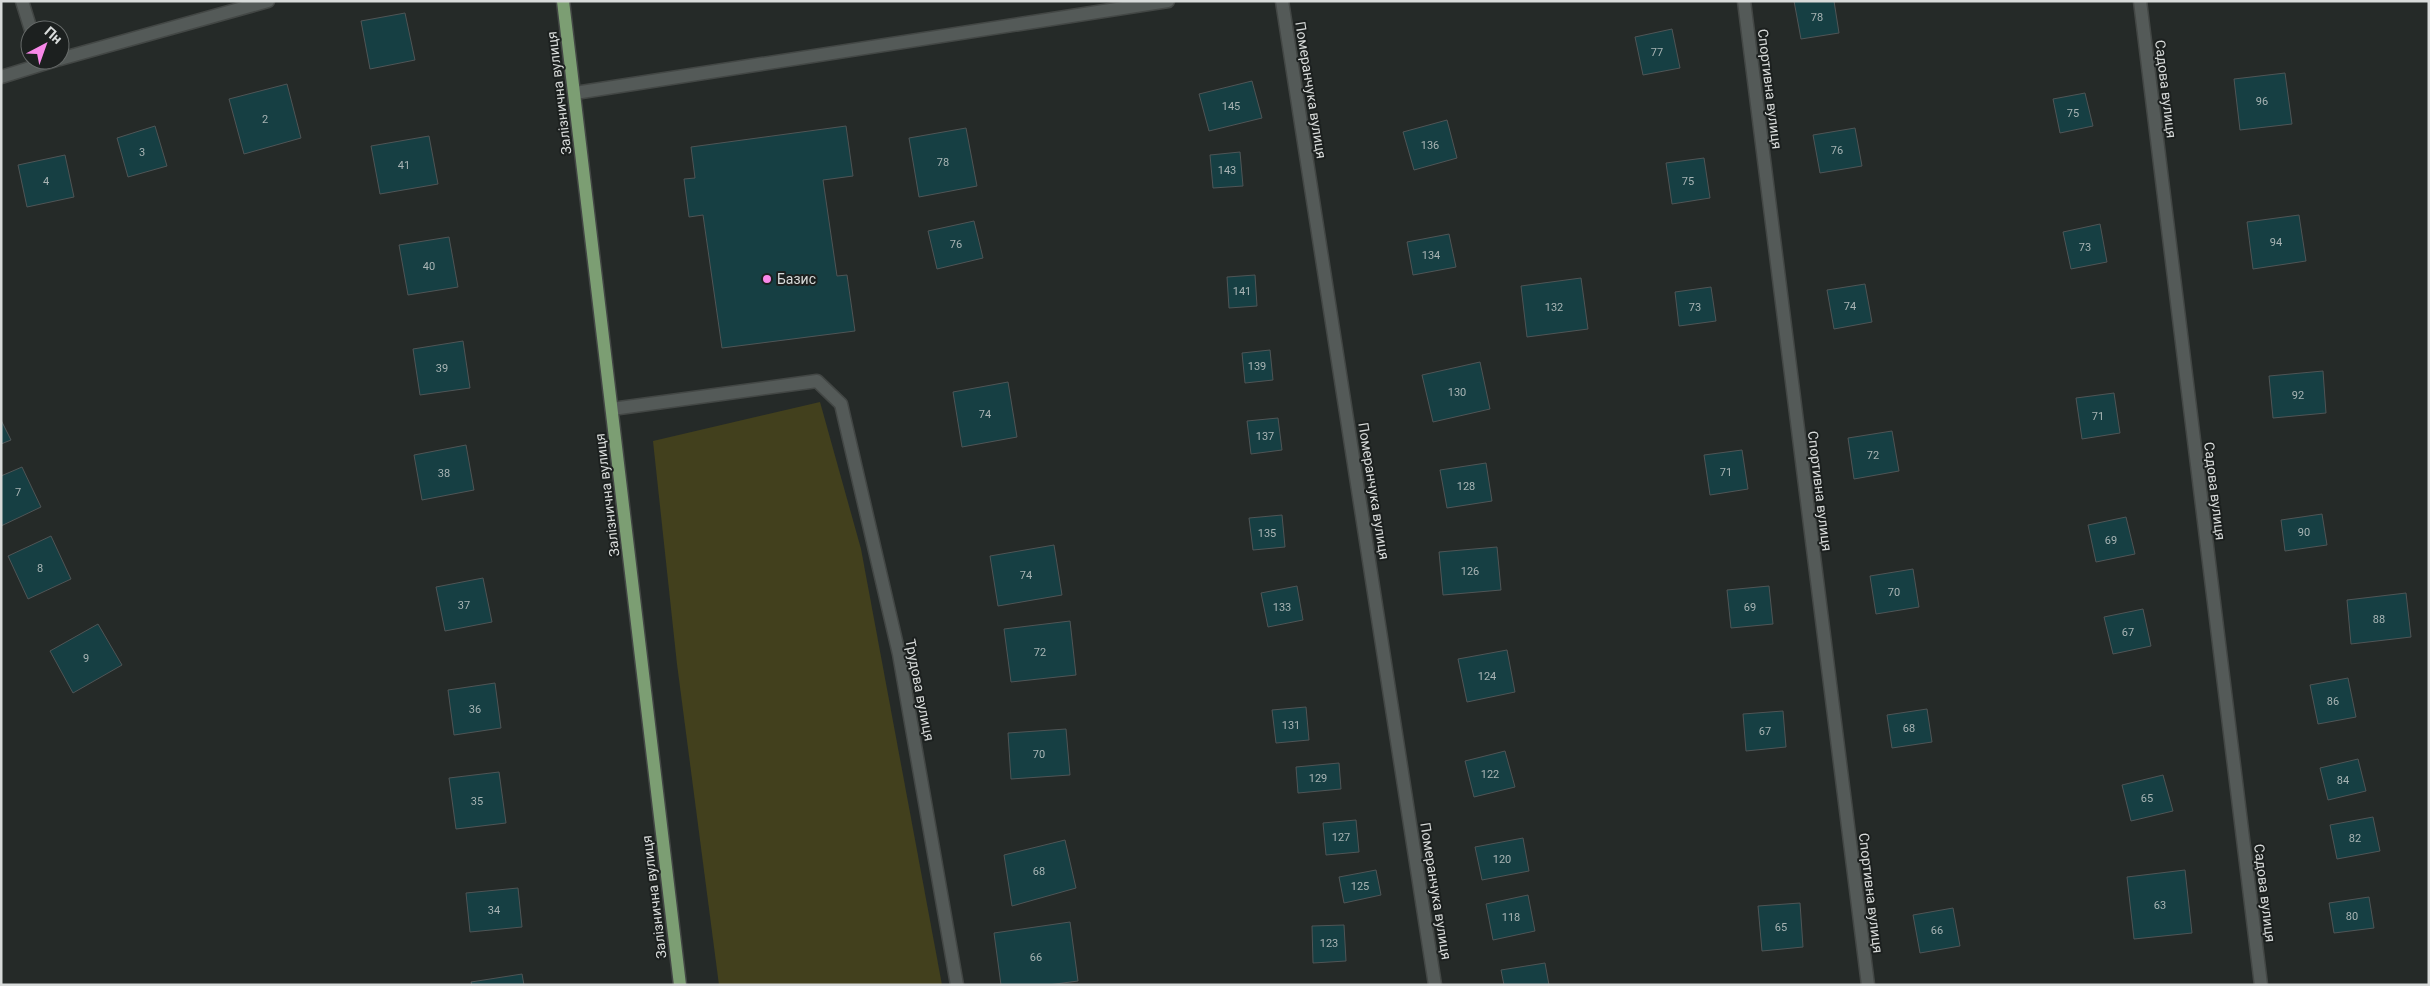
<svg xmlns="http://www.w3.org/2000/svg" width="2430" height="986" viewBox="0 0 2430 986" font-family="Roboto,sans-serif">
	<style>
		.green { fill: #42401d }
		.building { fill: #163f43; stroke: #4f5556 }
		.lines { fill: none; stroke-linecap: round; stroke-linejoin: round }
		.minor-casing { stroke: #434745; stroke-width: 15 }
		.primary-casing { stroke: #434745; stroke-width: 15 }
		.minor { stroke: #545a58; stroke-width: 12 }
		.primary { stroke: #7c9e73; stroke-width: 12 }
		.poi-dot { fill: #f988e9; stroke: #1c201f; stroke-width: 2 }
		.labels { text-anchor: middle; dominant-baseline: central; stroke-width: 4; stroke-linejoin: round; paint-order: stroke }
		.number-label { font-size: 11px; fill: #a8b4b4 }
		.street-label { font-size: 14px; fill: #d8dbda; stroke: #1c201f }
		.poi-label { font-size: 14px; fill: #d8dbda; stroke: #1c201f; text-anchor: start }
	</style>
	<rect width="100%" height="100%" fill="#252a28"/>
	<!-- green -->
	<polygon class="green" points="820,402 861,549 942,985 719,985 677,664 653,441"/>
	<!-- building -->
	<g class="building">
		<polygon points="1794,1 1834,1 1839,33 1801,39"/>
		<polygon points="405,13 415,60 370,69 361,21"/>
		<polygon points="1672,29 1680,68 1643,75 1635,37"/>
		<polygon points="2285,73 2292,124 2240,130 2234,79"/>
		<polygon points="1252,81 1262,118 1209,131 1199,94"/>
		<polygon points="287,84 301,138 244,154 229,99"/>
		<polygon points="2085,93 2093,126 2060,133 2053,99"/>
		<polygon points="1447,120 1457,158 1414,170 1403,132"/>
		<polygon points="155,126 167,166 128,177 117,138"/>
		<polygon points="846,126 853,176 823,180 837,276 847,275 855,331 722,348 703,215 689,217 684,179 695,178 691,147"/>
		<polygon points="966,128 977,186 919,197 909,138"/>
		<polygon points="1855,128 1862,166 1820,173 1813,135"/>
		<polygon points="429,136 438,184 380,194 371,146"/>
		<polygon points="1240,152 1243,186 1213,188 1210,155"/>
		<polygon points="65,155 74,197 27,207 18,165"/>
		<polygon points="1704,158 1710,198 1672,204 1666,163"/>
		<polygon points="2299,215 2306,261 2253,269 2247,222"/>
		<polygon points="974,221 983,258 937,269 928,231"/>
		<polygon points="2100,224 2107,262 2071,269 2063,232"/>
		<polygon points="1449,234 1456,267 1413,275 1407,242"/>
		<polygon points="449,237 458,287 408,295 399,245"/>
		<polygon points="1255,275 1257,306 1229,308 1227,277"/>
		<polygon points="1581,278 1588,329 1527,337 1521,286"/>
		<polygon points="1865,284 1872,322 1834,329 1827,290"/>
		<polygon points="1711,287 1716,321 1679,326 1675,292"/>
		<polygon points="463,341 470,388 420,395 413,349"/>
		<polygon points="1270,350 1273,380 1245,383 1242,353"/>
		<polygon points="1480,362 1490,409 1433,422 1422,375"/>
		<polygon points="2323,371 2326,413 2273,418 2269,376"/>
		<polygon points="1008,382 1017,437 962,447 953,392"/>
		<polygon points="2114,393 2120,433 2082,439 2076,398"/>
		<polygon points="1278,418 1282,450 1251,454 1247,421"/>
		<polygon points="1,420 11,440 1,444"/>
		<polygon points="1892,431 1899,471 1854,479 1848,438"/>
		<polygon points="466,445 474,490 422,500 414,455"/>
		<polygon points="1742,450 1748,489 1710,495 1704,455"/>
		<polygon points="1486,463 1492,501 1447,508 1440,470"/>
		<polygon points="22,467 41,507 1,526 1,476"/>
		<polygon points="2322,514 2327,545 2285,551 2281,520"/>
		<polygon points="1282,515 1285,547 1253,550 1249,518"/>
		<polygon points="2126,517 2135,554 2096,562 2088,525"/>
		<polygon points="51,536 71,579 28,599 8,556"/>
		<polygon points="1054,545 1062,595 998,606 990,556"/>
		<polygon points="1497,547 1501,590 1443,595 1439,552"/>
		<polygon points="1913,569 1919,607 1876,614 1870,576"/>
		<polygon points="483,578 492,622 445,631 436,587"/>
		<polygon points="1297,586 1303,620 1268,627 1261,593"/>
		<polygon points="1769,586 1773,624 1731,628 1727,590"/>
		<polygon points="2406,593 2411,637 2351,644 2347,600"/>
		<polygon points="2143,609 2151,646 2113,654 2104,617"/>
		<polygon points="1070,621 1076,675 1011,682 1004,629"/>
		<polygon points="98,624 122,665 73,693 50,651"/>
		<polygon points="1507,650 1515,692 1467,702 1458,659"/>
		<polygon points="2348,678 2356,717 2318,724 2310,685"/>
		<polygon points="495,683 501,728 454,735 448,690"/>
		<polygon points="1306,707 1309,740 1276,743 1272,710"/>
		<polygon points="1927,709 1932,742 1892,748 1887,715"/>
		<polygon points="1783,711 1786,747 1746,751 1743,714"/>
		<polygon points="1066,729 1070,775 1011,779 1008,733"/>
		<polygon points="1505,751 1515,787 1474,797 1465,761"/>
		<polygon points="2358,759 2366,791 2328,800 2320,768"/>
		<polygon points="1339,763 1341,789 1298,793 1296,767"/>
		<polygon points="499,772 506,823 456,829 449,778"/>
		<polygon points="2163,775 2173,811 2131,821 2122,785"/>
		<polygon points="2373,817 2380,851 2337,859 2330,825"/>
		<polygon points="1356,820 1359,852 1326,855 1323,823"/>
		<polygon points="1523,838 1529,871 1482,880 1475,847"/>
		<polygon points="1065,840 1076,888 1012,906 1004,855"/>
		<polygon points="1376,870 1381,895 1344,903 1339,877"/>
		<polygon points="2185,870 2192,933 2134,939 2127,877"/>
		<polygon points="518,888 522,927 470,932 466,893"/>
		<polygon points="1528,895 1535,931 1493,940 1486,904"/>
		<polygon points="2369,897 2374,928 2334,933 2329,903"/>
		<polygon points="1800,903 1803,947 1762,951 1758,906"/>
		<polygon points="1953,908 1960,946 1920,953 1913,915"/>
		<polygon points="1070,922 1078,981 1048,985 1001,985 994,933"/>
		<polygon points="1344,925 1346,961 1313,963 1312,926"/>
		<polygon points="1545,963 1549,985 1504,985 1501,970"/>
		<polygon points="522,974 524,985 472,985 471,982"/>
	</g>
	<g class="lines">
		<defs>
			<g id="minor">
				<polyline points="22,1 31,30"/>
				<polyline points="1282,1 1435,985"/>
				<polyline points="1744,1 1868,985"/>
				<polyline points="2140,1 2261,985"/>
				<polyline points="60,59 268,1"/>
				<polyline points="1,77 56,60"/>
				<polyline points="575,93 1168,1"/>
				<polyline points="612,409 817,381 841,404 899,654 957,985"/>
			</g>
			<polyline id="primary" points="563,1 680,985"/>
		</defs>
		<!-- minor casing -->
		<use href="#minor" class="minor-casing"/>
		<!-- primary casing -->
		<use href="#primary" class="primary-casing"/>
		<!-- minor -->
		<use href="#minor" class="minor"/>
		<!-- primary -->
		<use href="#primary" class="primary"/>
	</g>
	<!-- markers -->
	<circle class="poi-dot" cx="767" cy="279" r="5"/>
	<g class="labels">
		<!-- number labels -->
		<g class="number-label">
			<text x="1817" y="17">78</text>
			<text x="1657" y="52">77</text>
			<text x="2262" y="101">96</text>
			<text x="1231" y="106">145</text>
			<text x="2073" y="113">75</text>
			<text x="265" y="119">2</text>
			<text x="1430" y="145">136</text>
			<text x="1837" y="150">76</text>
			<text x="142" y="152">3</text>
			<text x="943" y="162">78</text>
			<text x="404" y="165">41</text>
			<text x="1227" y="170">143</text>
			<text x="46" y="181">4</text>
			<text x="1688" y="181">75</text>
			<text x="2276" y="242">94</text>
			<text x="956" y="244">76</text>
			<text x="2085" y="247">73</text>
			<text x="1431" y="255">134</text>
			<text x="429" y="266">40</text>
			<text x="1242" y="291">141</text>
			<text x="1850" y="306">74</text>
			<text x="1554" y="307">132</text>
			<text x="1695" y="307">73</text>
			<text x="1257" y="366">139</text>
			<text x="442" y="368">39</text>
			<text x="1457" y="392">130</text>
			<text x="2298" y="395">92</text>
			<text x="985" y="414">74</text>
			<text x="2098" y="416">71</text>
			<text x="1265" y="436">137</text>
			<text x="1873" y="455">72</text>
			<text x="1726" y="472">71</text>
			<text x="444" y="473">38</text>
			<text x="1466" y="486">128</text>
			<text x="18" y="492">7</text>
			<text x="2304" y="532">90</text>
			<text x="1267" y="533">135</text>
			<text x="2111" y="540">69</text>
			<text x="40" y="568">8</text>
			<text x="1470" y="571">126</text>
			<text x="1026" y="575">74</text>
			<text x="1894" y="592">70</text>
			<text x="464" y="605">37</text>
			<text x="1282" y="607">133</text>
			<text x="1750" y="607">69</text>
			<text x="2379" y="619">88</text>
			<text x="2128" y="632">67</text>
			<text x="1040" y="652">72</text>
			<text x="86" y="658">9</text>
			<text x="1487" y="676">124</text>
			<text x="2333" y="701">86</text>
			<text x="475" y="709">36</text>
			<text x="1291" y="725">131</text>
			<text x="1909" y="728">68</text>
			<text x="1765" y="731">67</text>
			<text x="1039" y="754">70</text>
			<text x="1490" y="774">122</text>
			<text x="1318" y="778">129</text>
			<text x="2343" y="780">84</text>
			<text x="2147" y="798">65</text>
			<text x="477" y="801">35</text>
			<text x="1341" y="837">127</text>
			<text x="2355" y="838">82</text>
			<text x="1502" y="859">120</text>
			<text x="1039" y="871">68</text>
			<text x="1360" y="886">125</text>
			<text x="2160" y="905">63</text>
			<text x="494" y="910">34</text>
			<text x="2352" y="916">80</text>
			<text x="1511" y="917">118</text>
			<text x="1781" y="927">65</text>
			<text x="1937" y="930">66</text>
			<text x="1329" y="943">123</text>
			<text x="1036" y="957">66</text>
		</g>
		<!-- street labels -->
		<g class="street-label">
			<text transform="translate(1770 89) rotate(83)">Спортивна вулиця</text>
			<text transform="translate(2166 89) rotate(83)">Садова вулиця</text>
			<text transform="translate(1311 90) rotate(81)">Померанчука вулиця</text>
			<text transform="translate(559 93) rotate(-97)">Залізнична вулиця</text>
			<text transform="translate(1374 491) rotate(81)">Померанчука вулиця</text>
			<text transform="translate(1820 491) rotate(83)">Спортивна вулиця</text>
			<text transform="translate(2215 491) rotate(83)">Садова вулиця</text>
			<text transform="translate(607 495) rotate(-97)">Залізнична вулиця</text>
			<text transform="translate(920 690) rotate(79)">Трудова вулиця</text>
			<text transform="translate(1436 891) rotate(81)">Померанчука вулиця</text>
			<text transform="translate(1871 893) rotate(83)">Спортивна вулиця</text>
			<text transform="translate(2265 893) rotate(83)">Садова вулиця</text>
			<text transform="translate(654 897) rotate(-97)">Залізнична вулиця</text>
		</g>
		<!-- poi labels -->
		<g class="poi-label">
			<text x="777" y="279">Базис</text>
		</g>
	</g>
	<!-- border -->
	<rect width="2430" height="986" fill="none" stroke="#d8dbda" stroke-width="5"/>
	<!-- north arrow -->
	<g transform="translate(45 45) rotate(41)"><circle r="24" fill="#1c201f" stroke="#676b6a"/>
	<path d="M0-4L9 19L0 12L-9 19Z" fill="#f988e9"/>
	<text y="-8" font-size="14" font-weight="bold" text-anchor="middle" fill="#d8dbda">Пн</text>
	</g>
</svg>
